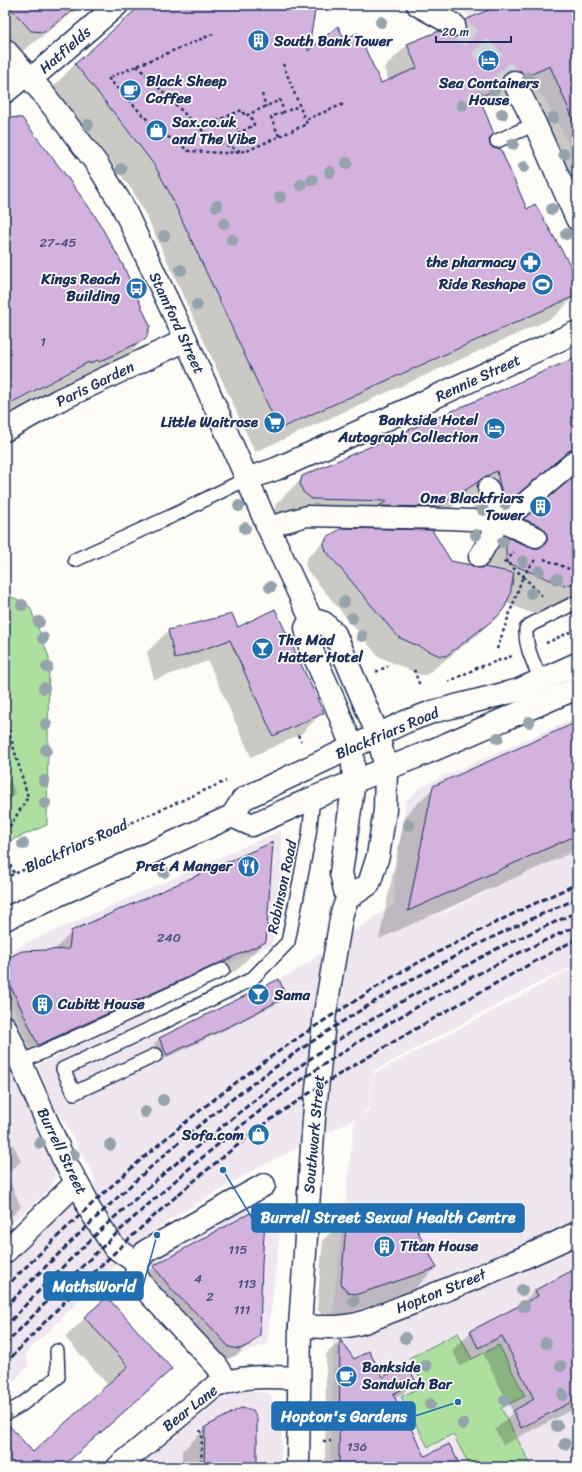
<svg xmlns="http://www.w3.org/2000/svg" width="582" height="1472" viewBox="0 0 582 1472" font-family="Sriracha,sans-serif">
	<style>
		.built { fill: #f0e6f0 }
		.green { fill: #addf9f; stroke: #64877e }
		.shadow { fill: #0003 }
		.building { fill: #d3b2de; stroke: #1b2f5e }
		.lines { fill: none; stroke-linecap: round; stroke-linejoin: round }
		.minor-tunnel { stroke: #d0d3d8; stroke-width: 22; stroke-dasharray: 22 11; stroke-linecap: butt }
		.service-casing { stroke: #1b2f5e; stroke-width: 16 }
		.pedestrian-casing { stroke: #1b2f5e; stroke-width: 23 }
		.minor-casing { stroke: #1b2f5e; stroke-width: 25 }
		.primary-casing { stroke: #1b2f5e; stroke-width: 25 }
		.path { stroke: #1b2f5e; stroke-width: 2.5; stroke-dasharray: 3 3; stroke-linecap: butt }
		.service { stroke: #fdfcf7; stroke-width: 13 }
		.pedestrian { stroke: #fdfcf7; stroke-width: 20 }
		.minor { stroke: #fdfcf7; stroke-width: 22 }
		.primary { stroke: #fdfcf7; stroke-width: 22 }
		.rail { stroke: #1b2f5e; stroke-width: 3; stroke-dasharray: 6 3; stroke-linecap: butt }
		.tree { fill: #95a3ac }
		.labels { text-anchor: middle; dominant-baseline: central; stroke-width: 3.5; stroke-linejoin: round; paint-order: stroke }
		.number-label { font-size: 13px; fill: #49507e }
		.poi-label { font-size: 15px; font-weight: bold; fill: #1b2f5e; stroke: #fdfcf7; text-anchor: start }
		.street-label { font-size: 15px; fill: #1b2f5e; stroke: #fdfcf7 }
		.leader { fill: none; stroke: #1f6fb2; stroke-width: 1.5 }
		.callout-dot { fill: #1f6fb2; stroke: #fdfcf7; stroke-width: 1.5 }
		.callout { fill: #1f6fb2; stroke: #1f6fb2; stroke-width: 1.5 }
		.callout-label { font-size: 16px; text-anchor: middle; font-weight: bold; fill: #fff }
	</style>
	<rect width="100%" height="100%" fill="#fdfcf7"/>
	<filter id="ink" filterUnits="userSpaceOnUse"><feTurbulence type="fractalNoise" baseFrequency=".025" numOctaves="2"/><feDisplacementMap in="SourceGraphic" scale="8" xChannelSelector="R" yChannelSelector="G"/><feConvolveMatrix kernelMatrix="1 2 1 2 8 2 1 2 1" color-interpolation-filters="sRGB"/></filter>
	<g filter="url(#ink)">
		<!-- built -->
		<g class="built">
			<polygon points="459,5 577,5 577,160 545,100 484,36"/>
			<polygon points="577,717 577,847 441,913 401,918 397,910 401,918 442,914 546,862 577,849 577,964 513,996 374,1071 368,1108 359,1116 369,1110 374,1074 577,966 577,1467 330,1467 334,1297 355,1119 254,1170 166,1222 98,1282 25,1354 29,1365 5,1391 5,1271 96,1180 61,1116 54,1107 37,1066 147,1011 159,1037 296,971 394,904 395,874 406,801 420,788 437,779"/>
			<polygon points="281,830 282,864 278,924 271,945 30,1048 5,987 5,953"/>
			<polygon points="5,1049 54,1163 55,1177 50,1189 5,1229"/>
			<polygon points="270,1202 282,1214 267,1344 221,1361 142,1279 148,1258 247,1204"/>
			<polygon points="227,1389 269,1393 282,1414 281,1467 131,1467"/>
		</g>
		<!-- green -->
		<g class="green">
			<polygon points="5,595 17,599 30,607 49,657 47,825 5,843"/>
			<polygon points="458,1333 472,1359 499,1345 525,1396 501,1408 532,1467 470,1467 453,1434 428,1447 401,1397 424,1385 409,1358"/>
		</g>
		<!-- shadow -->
		<g class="shadow">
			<polygon points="5,5 83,5 24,50 12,50 5,42"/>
			<polygon points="143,5 315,5 307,53 343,41 380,84 389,81 384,68 407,45 439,32 450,37 466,21 494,9 492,5 577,5 577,205 527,88 502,100 497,94 494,94 481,107 489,145 526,210 577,279 577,294 557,314 550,319 255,452 146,215 132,190 103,151 52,88 75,64"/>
			<polygon points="5,123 145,338 125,358 79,381 77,379 70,382 70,380 5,415"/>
			<polygon points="577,358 577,436 564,454 537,481 479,529 474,513 470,496 456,504 451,508 415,531 451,562 478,569 478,567 524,520 561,489 577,473 577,600 536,615 506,603 496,616 476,636 426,675 420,675 378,656 307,570 305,564 307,558 327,538 357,530 359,527 286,525 277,519 274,511 276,504 303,477"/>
			<polygon points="238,629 322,713 301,734 251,757 208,661 154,680 147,652 168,631"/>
			<polygon points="577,723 577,850 379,939 405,816 434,787"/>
			<polygon points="5,770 16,794 5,805"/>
			<polygon points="72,932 265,941 237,970 9,1073 5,1063 5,961 53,951"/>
			<polygon points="285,996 280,1002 227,1029 162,1060 154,1044 160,1038"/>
			<polygon points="13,1144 21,1161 7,1175 21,1207 5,1223 5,1148"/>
			<polygon points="250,1215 248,1345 237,1355 228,1359 218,1358 144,1278 154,1267"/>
			<polygon points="348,1216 436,1268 411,1292 333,1318 324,1317 317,1309 323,1240"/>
			<polygon points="577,1270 577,1425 570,1411 503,1445 495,1430 513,1412 483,1354 460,1366 452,1350 471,1332 518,1307 535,1290"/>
			<polygon points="107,1298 170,1369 151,1388 63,1467 5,1467 5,1424 33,1453 108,1385 65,1337"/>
			<polygon points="340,1341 354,1361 382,1378 415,1381 401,1395 394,1399 425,1458 460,1467 325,1467 326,1354"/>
			<polygon points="206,1428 256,1467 182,1467 182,1451"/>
		</g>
		<!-- building -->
		<g class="building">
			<polygon points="8,5 79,5 44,32 31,31"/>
			<polygon points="141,5 316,5 308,51 338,26 344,39 358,33 381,83 417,68 407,44 439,31 454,37 460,36 465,31 466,25 465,20 500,5 577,5 577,128 550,66 525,77 521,71 514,70 509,71 503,75 502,81 503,87 479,97 494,134 489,140 490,145 493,148 500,148 527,209 535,204 577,277 577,295 279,429 169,192 155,166 126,128 75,64"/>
			<polygon points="5,117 22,118 64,173 94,214 123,265 150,326 146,339 99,362 97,360 90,364 89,362 5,406"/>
			<polygon points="577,357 577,448 570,450 506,504 500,486 497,471 484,477 478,482 439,507 379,506 387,501 312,499 303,492 300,484 302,476"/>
			<polygon points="577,474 577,582 565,586 506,562 506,537 532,548 538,548 543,546 547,541 547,536 545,530 540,526 523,519"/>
			<polygon points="342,528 432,530 451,561 471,565 478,568 484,567 514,573 510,595 505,607 497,617 446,656 440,656 398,637 326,551 324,544 327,537"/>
			<polygon points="275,609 324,713 273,736 230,640 175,659 168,630 232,614 238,627"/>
			<polygon points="577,722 577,835 408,911 433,786"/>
			<polygon points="273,842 266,942 38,1045 5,974 5,959 22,951 69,949 71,931"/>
			<polygon points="279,979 286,997 234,1024 167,1055 159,1038"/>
			<polygon points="250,1213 265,1222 262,1262 260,1335 249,1345 239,1349 229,1347 208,1324 174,1292 153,1266"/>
			<polygon points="347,1215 414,1224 437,1268 358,1294 349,1293 341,1284"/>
			<polygon points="577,1268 577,1399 521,1428 513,1411 534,1399 502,1336 478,1348 470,1331 538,1296 535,1290"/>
			<polygon points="107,1297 172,1369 62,1467 5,1467 5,1422 6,1422 33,1452 128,1366 84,1317"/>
			<polygon points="340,1339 354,1359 369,1351 383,1377 407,1364 416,1382 393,1394 425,1456 449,1444 461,1467 339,1467"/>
			<polygon points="241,1408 253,1410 257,1418 257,1467 204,1467 205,1427"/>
		</g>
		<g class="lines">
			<!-- minor-tunnel -->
			<polyline class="minor-tunnel" points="454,25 475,41 514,82"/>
			<defs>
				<g id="service">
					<polyline points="497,141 535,124"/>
					<polyline points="75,560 174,515 246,479"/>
					<path d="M 541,680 C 534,663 525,648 526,629 L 532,624 L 577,602"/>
					<polyline points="156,1055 74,1093 63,1069 154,1027 252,979 288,942 309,835 313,798"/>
					<polyline points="21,1062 223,970"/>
					<polyline points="5,1414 21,1405 58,1377 57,1351"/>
				</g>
				<g id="pedestrian">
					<polyline points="488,488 498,515"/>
					<polyline points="507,518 577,459"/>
					<polyline points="510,526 536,537"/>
					<polyline points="268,527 307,516 449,519 491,521"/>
					<polyline points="479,557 494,532"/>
				</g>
				<g id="minor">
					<polyline points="418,5 454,25"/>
					<polyline points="31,79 117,5"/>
					<polyline points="514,82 535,124 577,219"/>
					<polyline points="5,92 27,74"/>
					<polyline points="5,430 59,400 186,340"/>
					<polyline points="246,479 276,469 343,439 577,332"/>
					<polyline points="5,1027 63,1158 86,1199 88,1207 114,1247 137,1263"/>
					<polyline points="5,1252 76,1183"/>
					<path d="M 300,1326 C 323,1327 342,1329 364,1322 C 435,1294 508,1267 577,1233"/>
					<polyline points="227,1382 217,1366 146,1290 136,1276 137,1263 146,1251 264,1185"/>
					<path d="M 118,1467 L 214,1387 C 243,1374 269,1377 299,1378"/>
				</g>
				<g id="primary">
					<polyline points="5,50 42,92 97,164 122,205 186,340 268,527 311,619 324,623 335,634 378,735 386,768 385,810 378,856 369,884 347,899"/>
					<polyline points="232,816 252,825 313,798 426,753 577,688"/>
					<polyline points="5,919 232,816 243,799 405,722 432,712 519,690 577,664"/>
					<polyline points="298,1467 300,1326 314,1118 325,1013 342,913 347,899 341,873 354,781 352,747 337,708 309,644 306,628 311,619"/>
				</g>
			</defs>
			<!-- service casing -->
			<use href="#service" class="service-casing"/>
			<!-- pedestrian casing -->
			<use href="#pedestrian" class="pedestrian-casing"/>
			<!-- minor casing -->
			<use href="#minor" class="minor-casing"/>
			<!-- primary casing -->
			<use href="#primary" class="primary-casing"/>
			<!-- path -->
			<g class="path">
				<polyline points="213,34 108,78 155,128 189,151 225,153 247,151 307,124 305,120 344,104"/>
				<polyline points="283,64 305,120"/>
				<polyline points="137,66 198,127 215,140 240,151"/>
				<polyline points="262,94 266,107"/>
				<polyline points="236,126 239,133 254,125 250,114"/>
				<polyline points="200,128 242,110 245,116 280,100 284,112 299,106"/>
				<polyline points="279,136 271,117 284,112"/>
				<polyline points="544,559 577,572"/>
				<polyline points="503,562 506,562 523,576 535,560"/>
				<polyline points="506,562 514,552"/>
				<polyline points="546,643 577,629"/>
				<polyline points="497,649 523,576 543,597"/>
				<polyline points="414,670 420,686"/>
				<polyline points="376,672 388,666"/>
				<polyline points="448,682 477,668 512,656"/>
				<polyline points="5,718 28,797 5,834"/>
				<polyline points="298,735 301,741"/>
				<polyline points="5,854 14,873"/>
				<polyline points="5,878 226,781"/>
				<polyline points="200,1430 202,1434 201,1467"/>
				<polyline points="323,1441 331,1441"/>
			</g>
			<!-- service -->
			<use href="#service" class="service"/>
			<!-- pedestrian -->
			<use href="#pedestrian" class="pedestrian"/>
			<!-- minor -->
			<use href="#minor" class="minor"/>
			<!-- primary -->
			<use href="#primary" class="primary"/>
			<!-- rail -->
			<g class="rail">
				<path d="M 5,1288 C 22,1270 40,1254 58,1236 C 150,1147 249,1066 358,999 C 376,988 393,976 412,966 C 466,937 521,909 577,884"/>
				<path d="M 5,1307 C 61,1251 118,1195 178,1143 C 297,1042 433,959 577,899"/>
				<polyline points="5,1327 47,1282 107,1224 168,1170 276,1083 331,1044 413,995 500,947 577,912"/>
				<path d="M 5,1345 C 90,1255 181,1170 281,1095 C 341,1050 407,1011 474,976 C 507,959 542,941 577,926"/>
				<path d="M 5,1364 C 88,1275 176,1190 273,1118 C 319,1085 368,1057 417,1028 C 470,998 523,967 577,939"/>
			</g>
		</g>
		<!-- trees -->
		<g class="tree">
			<circle cx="381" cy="22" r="6"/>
			<circle cx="528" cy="78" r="6"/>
			<circle cx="494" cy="90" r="6"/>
			<circle cx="479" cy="97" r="6"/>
			<circle cx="462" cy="105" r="6"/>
			<circle cx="502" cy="114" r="6"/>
			<circle cx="553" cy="118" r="6"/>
			<circle cx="88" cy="125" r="6"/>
			<circle cx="513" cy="144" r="6"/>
			<circle cx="564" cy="154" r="6"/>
			<circle cx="347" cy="163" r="6"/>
			<circle cx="524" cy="167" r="6"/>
			<circle cx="121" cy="169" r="6"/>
			<circle cx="330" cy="172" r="6"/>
			<circle cx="312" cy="180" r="6"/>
			<circle cx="301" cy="185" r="6"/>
			<circle cx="280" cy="197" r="6"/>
			<circle cx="217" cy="206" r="6"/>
			<circle cx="552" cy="209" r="6"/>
			<circle cx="224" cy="223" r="6"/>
			<circle cx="566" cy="234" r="6"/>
			<circle cx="164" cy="236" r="6"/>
			<circle cx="232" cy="240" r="6"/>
			<circle cx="505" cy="265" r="6"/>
			<circle cx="181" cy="270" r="6"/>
			<circle cx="197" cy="305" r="6"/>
			<circle cx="505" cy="504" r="6"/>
			<circle cx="239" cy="506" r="6"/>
			<circle cx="483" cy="510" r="6"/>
			<circle cx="245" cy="528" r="6"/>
			<circle cx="476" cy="535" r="6"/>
			<circle cx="503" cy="542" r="6"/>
			<circle cx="523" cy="561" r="6"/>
			<circle cx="539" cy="571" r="6"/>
			<circle cx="557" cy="579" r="6"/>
			<circle cx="270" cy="587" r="6"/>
			<circle cx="531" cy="593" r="6"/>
			<circle cx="344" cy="602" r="6"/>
			<circle cx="22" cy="605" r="6"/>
			<circle cx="352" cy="618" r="6"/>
			<circle cx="39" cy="622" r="6"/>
			<circle cx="362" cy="636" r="6"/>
			<circle cx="43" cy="638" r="6"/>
			<circle cx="47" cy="667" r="6"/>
			<circle cx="44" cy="688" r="6"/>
			<circle cx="529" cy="722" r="6"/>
			<circle cx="46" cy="724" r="6"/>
			<circle cx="498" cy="738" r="6"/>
			<circle cx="46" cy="750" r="6"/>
			<circle cx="44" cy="781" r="6"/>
			<circle cx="45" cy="803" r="6"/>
			<circle cx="409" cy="825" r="6"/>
			<circle cx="23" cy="844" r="6"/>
			<circle cx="164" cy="872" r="6"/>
			<circle cx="163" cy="1100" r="6"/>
			<circle cx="145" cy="1112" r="6"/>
			<circle cx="40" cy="1143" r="6"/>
			<circle cx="110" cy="1145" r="6"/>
			<circle cx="74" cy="1155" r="6"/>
			<circle cx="522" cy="1290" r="6"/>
			<circle cx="354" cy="1301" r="6"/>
			<circle cx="524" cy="1306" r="6"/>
			<circle cx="405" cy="1338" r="6"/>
			<circle cx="546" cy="1343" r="6"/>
			<circle cx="426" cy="1366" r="6"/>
			<circle cx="561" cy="1366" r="6"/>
			<circle cx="563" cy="1395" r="6"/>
			<circle cx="505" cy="1400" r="6"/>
			<circle cx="430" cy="1404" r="6"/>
			<circle cx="463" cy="1424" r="6"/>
			<circle cx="557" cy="1426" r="6"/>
			<circle cx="565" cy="1444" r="6"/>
		</g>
	</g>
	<!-- icons -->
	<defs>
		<symbol id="building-disc" viewBox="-11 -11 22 22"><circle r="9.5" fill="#1f6fb2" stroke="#fdfcf7"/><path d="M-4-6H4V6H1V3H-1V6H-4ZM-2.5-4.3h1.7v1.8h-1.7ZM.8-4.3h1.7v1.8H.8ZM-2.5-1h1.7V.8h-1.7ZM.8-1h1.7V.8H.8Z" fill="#fff"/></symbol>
		<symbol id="hotel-disc" viewBox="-11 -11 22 22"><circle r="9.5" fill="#1f6fb2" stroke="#fdfcf7"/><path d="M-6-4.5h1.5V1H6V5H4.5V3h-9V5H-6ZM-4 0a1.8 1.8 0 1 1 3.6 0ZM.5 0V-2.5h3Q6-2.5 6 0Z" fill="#fff"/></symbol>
		<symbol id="cafe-disc" viewBox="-11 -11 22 22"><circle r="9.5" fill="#1f6fb2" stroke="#fdfcf7"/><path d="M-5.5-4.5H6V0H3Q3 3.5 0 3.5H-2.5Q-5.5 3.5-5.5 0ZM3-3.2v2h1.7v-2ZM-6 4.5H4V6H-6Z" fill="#fff"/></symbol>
		<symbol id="shop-disc" viewBox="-11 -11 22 22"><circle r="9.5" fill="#1f6fb2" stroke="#fdfcf7"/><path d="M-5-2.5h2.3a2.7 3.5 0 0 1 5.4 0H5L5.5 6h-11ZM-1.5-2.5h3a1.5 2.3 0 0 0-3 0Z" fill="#fff"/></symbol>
		<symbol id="pharmacy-disc" viewBox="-11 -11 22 22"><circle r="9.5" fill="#1f6fb2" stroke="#fdfcf7"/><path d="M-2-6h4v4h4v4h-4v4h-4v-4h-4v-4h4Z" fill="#fff"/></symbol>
		<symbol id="stadium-disc" viewBox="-11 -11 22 22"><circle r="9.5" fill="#1f6fb2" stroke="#fdfcf7"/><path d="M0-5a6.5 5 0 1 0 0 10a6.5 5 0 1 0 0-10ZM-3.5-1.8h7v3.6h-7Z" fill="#fff"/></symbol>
		<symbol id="bus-disc" viewBox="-11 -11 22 22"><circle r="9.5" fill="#1f6fb2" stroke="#fdfcf7"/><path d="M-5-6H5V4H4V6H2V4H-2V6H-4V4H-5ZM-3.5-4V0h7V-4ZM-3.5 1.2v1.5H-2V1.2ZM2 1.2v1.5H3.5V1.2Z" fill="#fff"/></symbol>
		<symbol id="supermarket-disc" viewBox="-11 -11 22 22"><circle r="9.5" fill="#1f6fb2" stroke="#fdfcf7"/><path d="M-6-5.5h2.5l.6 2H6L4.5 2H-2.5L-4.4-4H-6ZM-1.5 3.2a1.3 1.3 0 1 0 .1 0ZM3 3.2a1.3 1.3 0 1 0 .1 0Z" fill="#fff"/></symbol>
		<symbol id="bar-disc" viewBox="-11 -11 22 22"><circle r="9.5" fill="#1f6fb2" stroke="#fdfcf7"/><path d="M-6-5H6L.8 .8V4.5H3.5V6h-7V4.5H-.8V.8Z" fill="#fff"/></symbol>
		<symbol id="restaurant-disc" viewBox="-11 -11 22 22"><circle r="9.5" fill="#1f6fb2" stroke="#fdfcf7"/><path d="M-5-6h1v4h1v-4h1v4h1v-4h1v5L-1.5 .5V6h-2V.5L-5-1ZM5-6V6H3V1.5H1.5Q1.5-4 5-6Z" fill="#fff"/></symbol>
	</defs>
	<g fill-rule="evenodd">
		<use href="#building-disc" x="246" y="28" width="25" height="25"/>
		<use href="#hotel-disc" x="476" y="48" width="25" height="25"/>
		<use href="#cafe-disc" x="118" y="78" width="25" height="25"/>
		<use href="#shop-disc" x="144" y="118" width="25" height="25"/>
		<use href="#pharmacy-disc" x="518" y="250" width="25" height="25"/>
		<use href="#stadium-disc" x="530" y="272" width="25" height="25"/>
		<use href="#bus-disc" x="124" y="276" width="25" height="25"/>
		<use href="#supermarket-disc" x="262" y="410" width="25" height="25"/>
		<use href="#hotel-disc" x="482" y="416" width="25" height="25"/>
		<use href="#building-disc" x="528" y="494" width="25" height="25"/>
		<use href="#bar-disc" x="250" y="636" width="25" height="25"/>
		<use href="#restaurant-disc" x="236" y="854" width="25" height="25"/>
		<use href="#bar-disc" x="246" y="982" width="25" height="25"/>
		<use href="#building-disc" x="30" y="992" width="25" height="25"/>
		<use href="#shop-disc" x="246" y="1122" width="25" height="25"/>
		<use href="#building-disc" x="372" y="1234" width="25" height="25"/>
		<use href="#cafe-disc" x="334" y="1364" width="25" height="25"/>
	</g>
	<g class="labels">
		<!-- number labels -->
		<g class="number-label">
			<text x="58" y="242">27-45</text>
			<text x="43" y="341">1</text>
			<text x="169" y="937">240</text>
			<text x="238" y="1249">115</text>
			<text x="198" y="1278">4</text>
			<text x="247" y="1283">113</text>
			<text x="210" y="1296">2</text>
			<text x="242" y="1309">111</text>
			<text x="357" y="1446">136</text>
		</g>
		<!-- poi labels -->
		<g class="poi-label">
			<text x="274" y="41">South Bank Tower</text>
			<text x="146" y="81">Black Sheep<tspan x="146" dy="17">Coffee</tspan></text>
			<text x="489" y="83" text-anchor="middle">Sea Containers<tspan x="489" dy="17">House</tspan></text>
			<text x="172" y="122">Sax.co.uk<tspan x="172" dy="17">and The Vibe</tspan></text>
			<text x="516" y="262" text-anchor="end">the pharmacy</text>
			<text x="120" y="279" text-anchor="end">Kings Reach<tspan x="120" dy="17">Building</tspan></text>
			<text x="526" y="284" text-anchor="end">Ride Reshape</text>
			<text x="478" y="420" text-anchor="end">Bankside Hotel<tspan x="478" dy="17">Autograph Collection</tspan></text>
			<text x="258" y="422" text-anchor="end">Little Waitrose</text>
			<text x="524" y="498" text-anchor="end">One Blackfriars<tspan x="524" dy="17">Tower</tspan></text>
			<text x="278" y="640">The Mad<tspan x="278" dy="17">Hatter Hotel</tspan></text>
			<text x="232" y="866" text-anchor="end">Pret A Manger</text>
			<text x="274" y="995">Sama</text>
			<text x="58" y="1004">Cubitt House</text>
			<text x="244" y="1135" text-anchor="end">Sofa.com</text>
			<text x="400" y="1246">Titan House</text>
			<text x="362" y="1367">Bankside<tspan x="362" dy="17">Sandwich Bar</tspan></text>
		</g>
		<!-- street labels -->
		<g class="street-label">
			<text transform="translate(65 50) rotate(-41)">Hatfields</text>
			<text transform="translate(177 323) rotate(65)">Stamford Street</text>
			<text transform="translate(478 378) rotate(-25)">Rennie Street</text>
			<text transform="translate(95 384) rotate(-26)">Paris Garden</text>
			<text transform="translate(387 733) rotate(-23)">Blackfriars Road</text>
			<text transform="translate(76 846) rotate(-24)">Blackfriars Road</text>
			<text transform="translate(282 887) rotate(-78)">Robinson Road</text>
			<text transform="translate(314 1134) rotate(-85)">Southwark Street</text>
			<text transform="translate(62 1151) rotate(64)">Burrell Street</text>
			<text transform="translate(441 1291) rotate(-22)">Hopton Street</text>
			<text transform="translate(190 1408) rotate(-38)">Bear Lane</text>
		</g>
	</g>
	<!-- callouts -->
	<path class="leader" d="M223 1170L252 1218M157 1235L143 1286M458 1402L415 1416"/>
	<g class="callout-dot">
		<circle cx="223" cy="1170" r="4"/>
		<circle cx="157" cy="1235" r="4"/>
		<circle cx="458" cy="1402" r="4"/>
	</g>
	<g class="callout">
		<rect x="252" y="1204" width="272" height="28" rx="4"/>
		<rect x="44" y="1272" width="99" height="28" rx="4"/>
		<rect x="272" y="1402" width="143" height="28" rx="4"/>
	</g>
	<g class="callout-label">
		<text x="388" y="1223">Burrell Street Sexual Health Centre</text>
		<text x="94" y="1292">MathsWorld</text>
		<text x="344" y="1422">Hopton's Gardens</text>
	</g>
	<!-- margin -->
	<rect width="582" height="1472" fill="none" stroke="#fdfcf7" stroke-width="20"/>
	<rect x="10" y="10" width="562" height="1452" fill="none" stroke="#1b2f5e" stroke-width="1.5" filter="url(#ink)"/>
	<!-- scale -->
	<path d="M436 36v6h75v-6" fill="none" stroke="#1b2f5e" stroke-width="2"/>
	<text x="442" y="36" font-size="12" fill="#1b2f5e" stroke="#fdfcf7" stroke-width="3" paint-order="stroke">20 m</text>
</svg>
